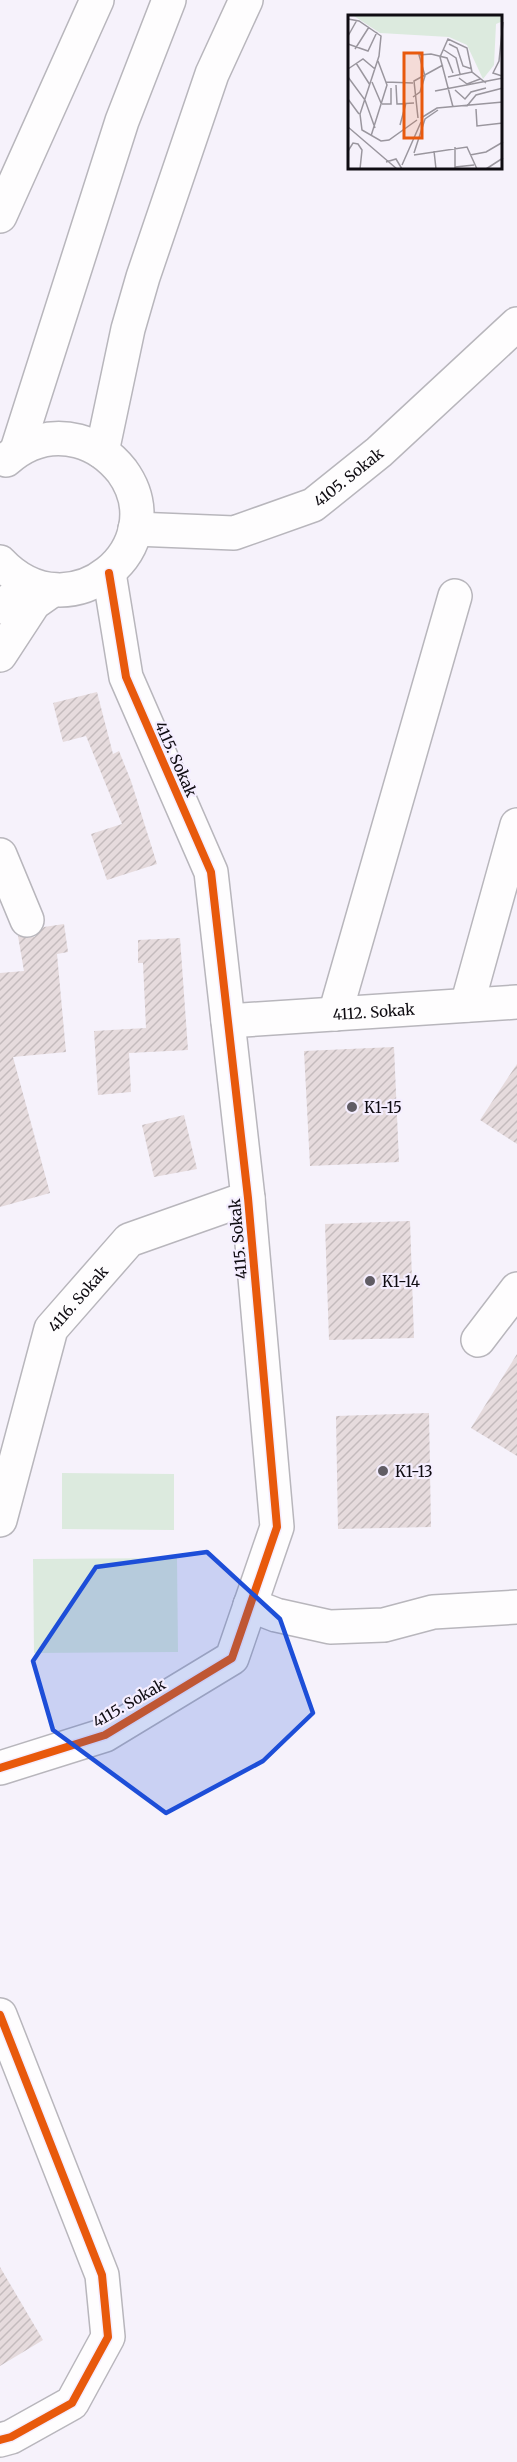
<svg xmlns="http://www.w3.org/2000/svg" width="517" height="2462" viewBox="0 0 517 2462" font-family="Merriweather,serif">
	<style>
		.green { fill: #dceade }
		.building { fill: url(#building-hatch) }
		.lines { fill: none; stroke-linecap: round; stroke-linejoin: round }
		.minor-casing { stroke: #b8b6bc; stroke-width: 36 }
		.major-casing { stroke: #b8b6bc; stroke-width: 36 }
		.minor { stroke: #fefdfe; stroke-width: 33 }
		.major { stroke: #fefdfe; stroke-width: 33 }
		.cycleway-casing { stroke: #f5eeff; stroke-width: 11 }
		.cycleway { stroke: #e8590c; stroke-width: 8 }
		.marked { fill: #1d4ed8; fill-opacity: 0.2; stroke: #1d4ed8; stroke-width: 4.5; stroke-linejoin: round }
		.poi-dot { fill: #605c64; stroke: #f5eeff; stroke-width: 2 }
		.labels { text-anchor: middle; dominant-baseline: central; stroke-width: 4.5; stroke-linejoin: round; paint-order: stroke }
		.street-label { font-size: 15px; fill: #0f0c12; stroke: #f5eeff }
		.poi-label { font-size: 15px; fill: #0f0c12; stroke: #f5eeff; text-anchor: start }
		.inset-road { fill: none; stroke: #9a969e; stroke-width: 1.5 }
		.view { fill: #e8590c; fill-opacity: 0.15; stroke: #e8590c; stroke-width: 3 }
		.inset-edge { fill: none; stroke: #0f0c12; stroke-width: 3 }
	</style>
	<defs>
		<pattern id="building-hatch" width="6" height="6" patternUnits="userSpaceOnUse" patternTransform="scale(1.5)"><rect width="6" height="6" fill="#e6dbdd"/><path d="M-1 1l2-2M0 6l6-6M5 7l2-2" fill="none" stroke="#c4bbbd"/></pattern>
	</defs>
	<rect width="100%" height="100%" fill="#f6f2fb"/>
	<!-- green -->
	<g class="green">
		<polygon points="62,1473 174,1474 174,1530 62,1529"/>
		<polygon points="177,1558 178,1652 34,1653 33,1559"/>
	</g>
	<!-- building -->
	<g class="building">
		<polygon points="97,692 113,754 119,751 131,781 157,864 107,880 91,834 122,824 86,736 63,742 53,703"/>
		<polygon points="64,924 68,952 57,954 66,1052 13,1057 50,1193 0,1207 0,973 24,971 18,936 34,937 44,927"/>
		<polygon points="180,938 188,1050 129,1053 131,1092 98,1095 94,1031 146,1028 143,963 138,963 138,940"/>
		<polygon points="394,1047 399,1162 310,1166 304,1051"/>
		<polygon points="517,1064 517,1144 480,1120"/>
		<polygon points="184,1115 197,1169 154,1177 142,1125"/>
		<polygon points="410,1221 414,1338 329,1340 325,1224"/>
		<polygon points="517,1354 517,1456 471,1428"/>
		<polygon points="429,1413 431,1527 338,1529 336,1416"/>
		<polygon points="0,2267 43,2340 0,2366"/>
	</g>
	<g class="lines">
		<defs>
			<g id="minor">
				<polyline points="0,216 97,0"/>
				<path id="s1" d="M 135,529 L 234,533 L 313,505 L 379,452 L 517,324"/>
				<polyline points="0,655 34,603 51,591"/>
				<polyline points="0,855 27,920"/>
				<polyline points="467,1005 517,825"/>
				<polyline points="335,1014 455,596"/>
				<path id="s2" d="M 228,1021 L 517,1002"/>
				<polyline points="478,1340 517,1289"/>
				<path id="s3" d="M 0,1520 L 51,1329 L 129,1240 L 248,1198"/>
				<polyline points="250,1605 276,1615 330,1627 384,1625 433,1612 517,1607"/>
				<polyline points="0,1768 105,1735 232,1658 277,1527 248,1198 211,872 126,677 109,573"/>
				<polyline points="0,2015 102,2275 108,2337 72,2403 11,2437 0,2440"/>
			</g>
			<g id="major">
				<polyline points="17,450 122,121 169,0"/>
				<polyline points="102,452 128,329 143,277 212,74 246,0"/>
				<path d="M 0,562 C 71,637 176,545 122,471 C 110,456 97,446 78,441 C 51,434 26,442 6,460"/>
				<polyline points="0,607 30,586"/>
			</g>
		</defs>
		<!-- minor casing -->
		<use href="#minor" class="minor-casing"/>
		<!-- major casing -->
		<use href="#major" class="major-casing"/>
		<!-- minor -->
		<use href="#minor" class="minor"/>
		<!-- major -->
		<use href="#major" class="major"/>
		<defs>
			<g id="cycleway">
				<polyline points="0,1768 105,1735 232,1658 277,1527 248,1198 211,872 126,677 109,573"/>
				<polyline points="0,2015 102,2275 108,2337 72,2403 11,2437 0,2440"/>
			</g>
		</defs>
		<!-- cycleway casing -->
		<use href="#cycleway" class="cycleway-casing"/>
		<!-- cycleway -->
		<use href="#cycleway" class="cycleway"/>
	</g>
	<!-- marked area -->
	<path class="marked" d="M 207,1552 L 280,1619 L 313,1713 L 263,1761 L 166,1813 L 53,1730 L 33,1661 L 96,1567 Z"/>
	<!-- markers -->
	<g class="poi-dot">
		<circle cx="352" cy="1107" r="6"/>
		<circle cx="370" cy="1281" r="6"/>
		<circle cx="383" cy="1471" r="6"/>
	</g>
	<g class="labels">
		<!-- street labels -->
		<g class="street-label">
			<text stroke="none"><textPath href="#s1" startOffset="228">4105. Sokak</textPath></text>
			<text transform="translate(176 759) rotate(66)">4115. Sokak</text>
			<text stroke="none"><textPath href="#s2" startOffset="146">4112. Sokak</textPath></text>
			<text transform="translate(238 1239) rotate(-95)">4115. Sokak</text>
			<text stroke="none"><textPath href="#s3" startOffset="238">4116. Sokak</textPath></text>
			<text transform="translate(129 1703) rotate(-30)">4115. Sokak</text>
		</g>
		<!-- poi labels -->
		<g class="poi-label">
			<text x="364" y="1107">K1-15</text>
			<text x="382" y="1281">K1-14</text>
			<text x="395" y="1471">K1-13</text>
		</g>
	</g>
	<!-- overview -->
	<g transform="translate(348 15)">
		<rect width="154" height="154" fill="#f6f2fb"/>
		<path d="M 154,0 L 155,6 L 148,9 L 146,50 L 135,64 L 119,30 L 101,22 L 32,18 L 6,1 Z" fill="#dceade"/>
		<path class="inset-road" d="M 0,4 L 11,6 L 33,21 L 31,41 L 12,99 L 14,115 L 33,126 L 41,125 L 69,105M 0,21 L 9,5M 0,29 L 20,36 L 29,17M 101,29 L 109,33 L 115,51 L 124,54M 7,34 L 21,12M 96,35 L 108,43 L 112,59M 8,48 L 22,70M 0,54 L 15,44 L 27,54M 154,61 L 145,58 L 151,46 L 155,7M 0,62 L 17,85 L 27,113M 100,62 L 124,57M 111,63 L 119,69 L 132,64M 24,67 L 33,88M 38,67 L 65,68M 48,70 L 49,89 L 66,88M 107,75 L 117,84 L 123,77 L 138,73M 87,76 L 155,63M 65,82 L 72,77 L 77,61 L 71,40 L 83,39 L 99,43 L 105,58M 0,84 L 11,99M 34,89 L 43,89 L 43,73M 119,91 L 128,80 L 155,73M 105,92 L 92,42 L 100,24 L 119,33 L 124,57 L 138,68M 128,94 L 129,111 L 155,108M 70,103 L 66,66 L 95,50M 73,103 L 89,93 L 155,87M 52,110 L 58,88M 0,112 L 49,154M 23,121 L 39,70 L 30,46M 0,136 L 5,128 L 10,129 L 14,135 L 12,154M 86,136 L 88,154M 66,138 L 77,104 L 90,95M 66,140 L 119,132 L 129,154M 122,140 L 138,137 L 155,127M 38,147 L 48,144 L 54,154M 54,150 L 73,107M 107,152 L 126,150M 107,154 L 107,132M 138,154 L 155,143"/>
		<path class="view" d="M 56,38 L 74,38 L 74,123 L 56,123 Z"/>
		<rect width="154" height="154" class="inset-edge"/>
	</g>
</svg>
